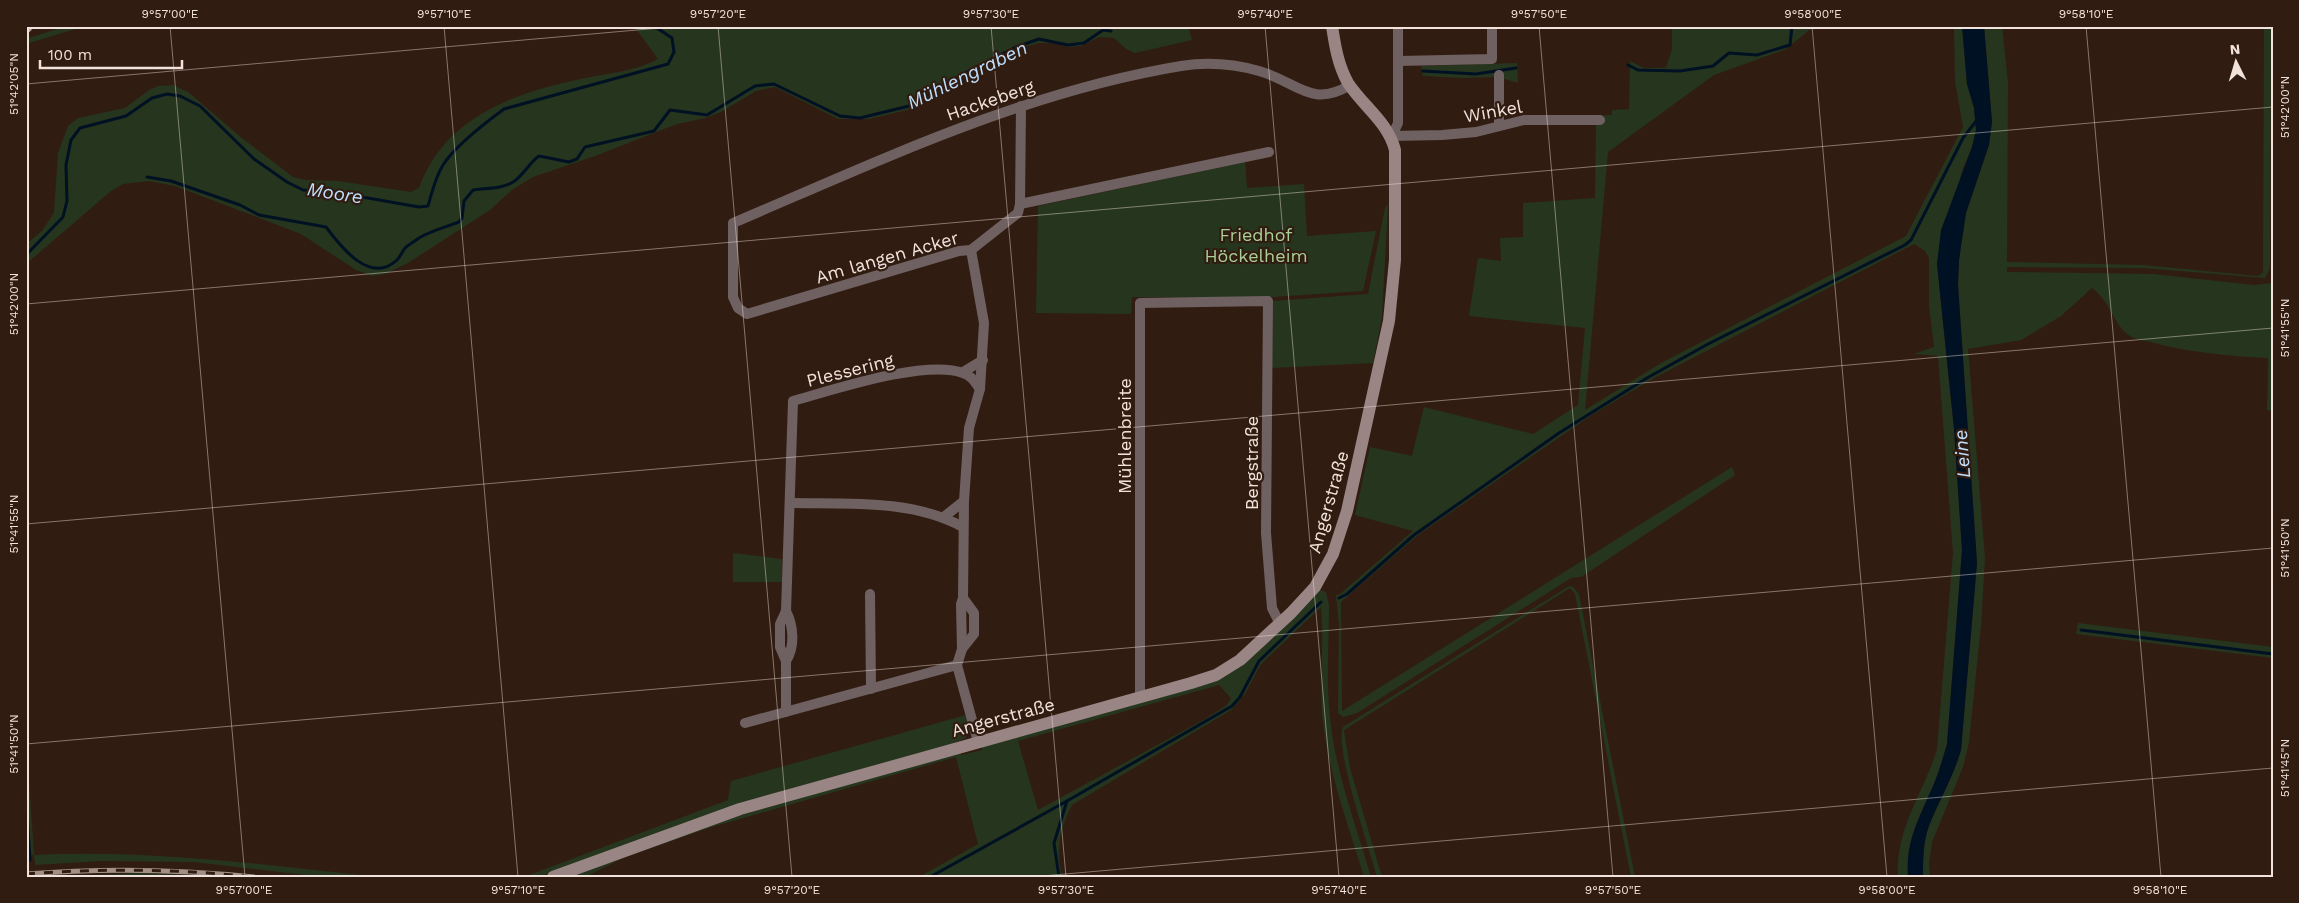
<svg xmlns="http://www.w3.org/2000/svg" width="2299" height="903" viewBox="0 0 2299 903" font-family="'Work Sans',sans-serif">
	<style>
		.green { fill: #26361e; fill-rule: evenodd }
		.water { fill: #001123 }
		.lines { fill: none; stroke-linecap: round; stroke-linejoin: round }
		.stream { stroke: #001123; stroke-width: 3 }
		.street { stroke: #6f6161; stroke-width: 10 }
		.secondary { stroke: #9a8585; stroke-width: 12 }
		.primary { stroke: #bca1a0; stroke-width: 12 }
		.rail-casing { stroke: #a19087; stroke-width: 5 }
		.rail { stroke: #311c11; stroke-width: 3; stroke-dasharray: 9; stroke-linecap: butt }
		.ticks { fill: none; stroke: #f1e3db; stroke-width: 1; stroke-opacity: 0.45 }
		.labels { text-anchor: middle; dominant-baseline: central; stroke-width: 4.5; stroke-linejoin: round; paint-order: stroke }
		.street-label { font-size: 18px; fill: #f1e3db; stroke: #311c11 }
		.park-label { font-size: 18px; fill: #a8cf95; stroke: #311c11 }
		.water-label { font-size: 19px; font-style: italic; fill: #c0e0fe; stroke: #311c11 }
		.neatline { fill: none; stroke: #f1e3db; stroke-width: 2 }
		.ticks-label { font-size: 12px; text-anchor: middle; fill: #f1e3db }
	</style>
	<rect width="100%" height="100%" fill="#311c11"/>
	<!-- green -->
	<g class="green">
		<polygon points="66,26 85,26 26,44 26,39"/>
		<path d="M 634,26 L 1188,26 L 1192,40 L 1135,53 L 1126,49 L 1114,38 L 1099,37 L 1081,46 L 1067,47 L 1057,43 L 1039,43 L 1018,49 L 907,110 L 869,119 L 838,119 L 775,87 L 756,91 L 721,112 L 705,118 L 677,124 L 595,156 L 533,177 L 512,190 L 490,210 L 408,263 L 385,274 L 372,276 L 356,270 L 301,234 L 175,186 L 149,181 L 123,184 L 111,191 L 26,264 L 26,244 L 42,231 L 54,213 L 58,153 L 68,126 L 78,118 L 125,108 L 149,90 L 158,86 L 173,85 L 188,92 L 242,138 L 293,177 L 305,180 L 338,181 L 411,192 L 419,188 C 444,118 513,93 581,79 C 607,73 634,72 658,59 Z"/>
		<path d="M 1672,26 L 1814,26 L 1786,49 L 1714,75 L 1608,152 L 1585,410 L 1661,363 L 1906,236 L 1963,127 L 1955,81 L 1954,26 L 1962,26 L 1967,84 L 1974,108 L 1976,130 L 1972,147 L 1963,168 L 1937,264 L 1954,429 L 1962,550 L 1947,744 C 1942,761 1937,779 1929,795 C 1916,825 1906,843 1908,877 L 1898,877 C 1895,828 1924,793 1937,749 L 1953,553 L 1938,356 L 1914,354 L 1934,347 L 1929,305 L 1929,258 L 1925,251 L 1914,244 L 1652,379 L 1590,416 L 1418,535 L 1341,602 L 1342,711 L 1732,467 L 1735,475 L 1581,577 L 1571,578 L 1357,713 L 1343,717 L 1338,713 L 1339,624 L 1336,595 L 1340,594 L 1413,531 L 1355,515 L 1370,447 L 1412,456 L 1424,407 L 1533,434 L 1578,405 L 1585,328 L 1469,316 L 1478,258 L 1501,261 L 1500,238 L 1523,237 L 1523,203 L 1595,198 L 1596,124 L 1603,124 L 1604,115 L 1612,115 L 1612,110 L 1629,109 L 1630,61 L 1644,68 L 1666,68 L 1672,49 Z"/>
		<path d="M 1984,26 L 2002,26 L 2008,83 L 2007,262 L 2143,265 L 2257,276 L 2263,273 L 2264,26 L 2271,26 L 2270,268 L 2265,278 L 2143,268 L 2007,267 L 2007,272 L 2153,274 L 2254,285 L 2273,283 L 2273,411 L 2267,410 L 2268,358 C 2230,356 2192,353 2154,343 C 2148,341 2138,340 2132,337 C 2113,327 2111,301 2092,288 L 2061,316 L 2021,340 L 1968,349 L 1985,558 L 1981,625 L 1969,742 L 1963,767 L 1932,842 L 1929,864 L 1930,877 L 1923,877 C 1923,860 1923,842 1929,826 C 1939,800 1953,778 1961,750 L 1977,563 L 1958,285 L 1959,260 L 1966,213 L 1989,145 L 1992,122 Z"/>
		<polygon points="1517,63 1518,83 1498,77 1462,78 1423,76 1421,66"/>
		<polygon points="1245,162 1247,188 1304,184 1307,236 1376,231 1363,291 1272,297 1132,297 1131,314 1036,313 1038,206"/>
		<polygon points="1388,204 1382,317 1373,363 1272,368 1273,301 1368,294 1385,208"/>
		<polygon points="733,553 782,559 782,582 733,582"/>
		<path d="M 1569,586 L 1573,587 L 1579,594 L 1635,877 L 1631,877 L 1575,594 L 1570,588 L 1344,730 L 1350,768 L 1382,877 L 1377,877 C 1370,850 1334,748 1343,727 Z"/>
		<path d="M 1320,590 L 1326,592 L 1329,605 C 1329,642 1326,680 1330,717 C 1335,771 1356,825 1371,877 L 1364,877 C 1348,824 1327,769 1322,714 C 1320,678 1324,642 1321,607 L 1261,664 L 1245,694 L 1231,710 L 1072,805 C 1059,830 1056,850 1062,877 L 919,877 L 978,844 L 956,757 L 705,829 L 621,859 L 585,877 L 566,877 L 681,832 L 960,752 L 961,755 L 982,750 L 982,746 L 1196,687 ZM 1219,685 L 1231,698 L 1227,705 L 1205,719 L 1038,810 L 1018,741 Z"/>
		<polygon points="2078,623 2273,647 2273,658 2076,634"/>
		<polygon points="966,715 969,728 966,738 951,744 742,803 538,877 524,877 728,800 731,781"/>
		<path d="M 26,735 L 34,855 C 150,849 264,865 379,877 L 323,877 L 194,862 L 101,861 L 35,865 L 34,855 L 26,855 Z"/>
		<polygon points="136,873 232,877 53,877"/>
	</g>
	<!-- water -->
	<path class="water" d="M 1962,26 L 1984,26 L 1992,122 L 1989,145 L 1966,213 L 1959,260 L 1958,285 L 1977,563 L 1961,750 C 1953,778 1939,800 1929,826 C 1923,842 1923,860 1923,877 L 1908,877 C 1906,843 1916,825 1929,795 C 1937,779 1942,761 1947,744 L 1962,550 L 1954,429 L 1937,264 L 1941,230 L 1972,147 L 1976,130 L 1974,108 L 1967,84 Z"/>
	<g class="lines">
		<!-- stream -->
		<g class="stream">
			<polyline points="1628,65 1638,70 1680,71 1713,66 1729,53 1757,55 1790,45 1792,26"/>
			<polyline points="1423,71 1476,74 1516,68"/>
			<path d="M 147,177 L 171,181 L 240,205 L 259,215 L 326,227 C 341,247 370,285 397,260 C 401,256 402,251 406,247 C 410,244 415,241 419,238 C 430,231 446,227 459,222 L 462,218 L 464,201 L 473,190 C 486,188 502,189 513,182 C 523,176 529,163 539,156 L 569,162 L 577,159 L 585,147 L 654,131 L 670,110 L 707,115 L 755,86 L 774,84 L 840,116 L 860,118 L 909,106 L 967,72 L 1016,47 L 1039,39 L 1068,45 L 1084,43 L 1103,30 L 1111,31"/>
			<path d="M 26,255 L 63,217 L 67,201 L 66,165 L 71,140 L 80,128 L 126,116 L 152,98 L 167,94 L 180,96 L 200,106 L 254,159 L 287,182 L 303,190 L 328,191 L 419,207 L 428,206 C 432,192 435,178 443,165 C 455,146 485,123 504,109 L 668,64 L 674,52 L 672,38 L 654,26"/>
			<polyline points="1339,598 1347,594 1414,535 1559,433 1647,378 1708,344 1905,245 1911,240 1963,138 1977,120"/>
			<polyline points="2081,630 2273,654"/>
			<polyline points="26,795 30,860"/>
			<polyline points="930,877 1067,801 1232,706 1240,697 1259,661 1321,602"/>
			<polyline points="1059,877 1054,843 1067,801"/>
		</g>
		<!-- street -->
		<g class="street">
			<polyline points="1398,26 1398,123 1392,136 1442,135 1476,132 1524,120 1600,120"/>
			<polyline points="1398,61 1492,59 1492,26"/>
			<path d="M 1021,106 L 1020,204 L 1018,213 L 971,250 L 959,251 L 747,314 L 738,308 L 733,297 L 733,223 C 879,161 1023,92 1181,66 C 1206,62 1234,64 1259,71 C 1296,81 1311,109 1350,85"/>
			<polyline points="1499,126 1499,75"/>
			<polyline points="1020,204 1269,152"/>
			<polyline points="971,250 984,323 980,389 969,428 964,501 963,598 974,613 974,634 962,649 957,665 978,742"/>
			<polyline points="963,372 983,360"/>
			<path d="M 790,503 C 847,504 912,499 963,527"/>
			<polyline points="945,516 964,501"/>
			<polyline points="870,594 871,689"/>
			<polyline points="962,649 961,604 963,598"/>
			<path d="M 786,661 C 795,647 794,627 786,611"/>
			<polyline points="1140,698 1140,303 1268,301 1266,533 1272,608 1280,624"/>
			<path d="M 786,712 L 786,661 L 780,647 L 780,624 L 786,611 L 793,401 C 833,390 925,359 963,373 C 972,376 975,382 980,389"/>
			<polyline points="745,723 957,665"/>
		</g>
		<!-- secondary -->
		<path class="secondary" d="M 553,877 L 740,809 L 1191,683 L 1216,675 L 1240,660 L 1291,613 L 1315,587 L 1333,554 L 1347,511 L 1389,321 L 1395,260 L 1395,150 C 1388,122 1363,106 1348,83 C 1338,65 1335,46 1332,26"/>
		<!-- primary -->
		<polyline class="primary" points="26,27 27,26"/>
		<defs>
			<path id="rail" d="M 26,874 C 102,868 178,869 254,877"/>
		</defs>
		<!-- rail casing -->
		<use href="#rail" class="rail-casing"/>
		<!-- rail -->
		<use href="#rail" class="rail"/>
	</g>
	<!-- ticks -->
	<path class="ticks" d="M 170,26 L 245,877M 444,26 L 518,877M 718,26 L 792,877M 991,26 L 1066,877M 1265,26 L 1339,877M 1539,26 L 1613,877M 1812,26 L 1887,877M 2086,26 L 2161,877M 26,84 L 682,26M 26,304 L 2273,107M 26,524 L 2273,328M 26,744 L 2273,548M 1031,877 L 2273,768"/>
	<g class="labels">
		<!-- street labels -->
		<g class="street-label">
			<text transform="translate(990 100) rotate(-19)">Hackeberg</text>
			<text transform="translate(1493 111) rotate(-10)">Winkel</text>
			<text transform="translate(887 257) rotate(-16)">Am langen Acker</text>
			<text transform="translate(850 370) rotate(-14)">Plessering</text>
			<text transform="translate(1124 436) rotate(-90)">Mühlenbreite</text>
			<text transform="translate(1251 463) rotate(-90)">Bergstraße</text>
			<text transform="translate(1328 502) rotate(-74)">Angerstraße</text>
			<text transform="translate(1003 717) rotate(-15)">Angerstraße</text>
		</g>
		<!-- park labels -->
		<g class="park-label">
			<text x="1256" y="234">Friedhof<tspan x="1256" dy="21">Höckelheim</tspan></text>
		</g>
		<!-- water labels -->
		<g class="water-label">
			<text transform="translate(967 75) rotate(-26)">Mühlengraben</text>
			<text transform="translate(335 193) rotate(9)">Moore</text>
			<text transform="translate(1962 454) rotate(-94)">Leine</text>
		</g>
	</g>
	<!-- border -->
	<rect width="2299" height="903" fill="none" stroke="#311c11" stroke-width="55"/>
	<!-- north arrow -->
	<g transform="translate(2236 62) rotate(355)" stroke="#311c11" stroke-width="4" paint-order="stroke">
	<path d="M0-4L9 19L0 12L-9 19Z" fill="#f1e3db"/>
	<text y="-8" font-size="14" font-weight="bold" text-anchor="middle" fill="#f1e3db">N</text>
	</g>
	<!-- scale -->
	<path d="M40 60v8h142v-8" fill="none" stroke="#f1e3db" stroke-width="2.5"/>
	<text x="48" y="60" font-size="15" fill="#f1e3db" stroke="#311c11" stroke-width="4" paint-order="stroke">100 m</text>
	<rect x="28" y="28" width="2244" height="848" class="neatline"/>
	<g class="ticks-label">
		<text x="170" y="18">9°57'00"E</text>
		<text x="444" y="18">9°57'10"E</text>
		<text x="718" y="18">9°57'20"E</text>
		<text x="991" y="18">9°57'30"E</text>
		<text x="1265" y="18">9°57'40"E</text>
		<text x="1539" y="18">9°57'50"E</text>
		<text x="1813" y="18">9°58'00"E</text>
		<text x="2086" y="18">9°58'10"E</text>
		<text transform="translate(14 84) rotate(-90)" y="4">51°42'05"N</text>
		<text transform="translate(2285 107) rotate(-90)" y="4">51°42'00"N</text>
		<text transform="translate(14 304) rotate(-90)" y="4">51°42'00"N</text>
		<text transform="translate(2285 328) rotate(-90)" y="4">51°41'55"N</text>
		<text transform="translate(14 524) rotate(-90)" y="4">51°41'55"N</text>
		<text transform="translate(2285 548) rotate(-90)" y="4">51°41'50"N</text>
		<text transform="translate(14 744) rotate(-90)" y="4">51°41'50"N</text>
		<text transform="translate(2285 768) rotate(-90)" y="4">51°41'45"N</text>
		<text x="244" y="894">9°57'00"E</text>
		<text x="518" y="894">9°57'10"E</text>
		<text x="792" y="894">9°57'20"E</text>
		<text x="1066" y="894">9°57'30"E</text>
		<text x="1339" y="894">9°57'40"E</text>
		<text x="1613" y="894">9°57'50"E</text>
		<text x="1887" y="894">9°58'00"E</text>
		<text x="2160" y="894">9°58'10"E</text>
	</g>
</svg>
